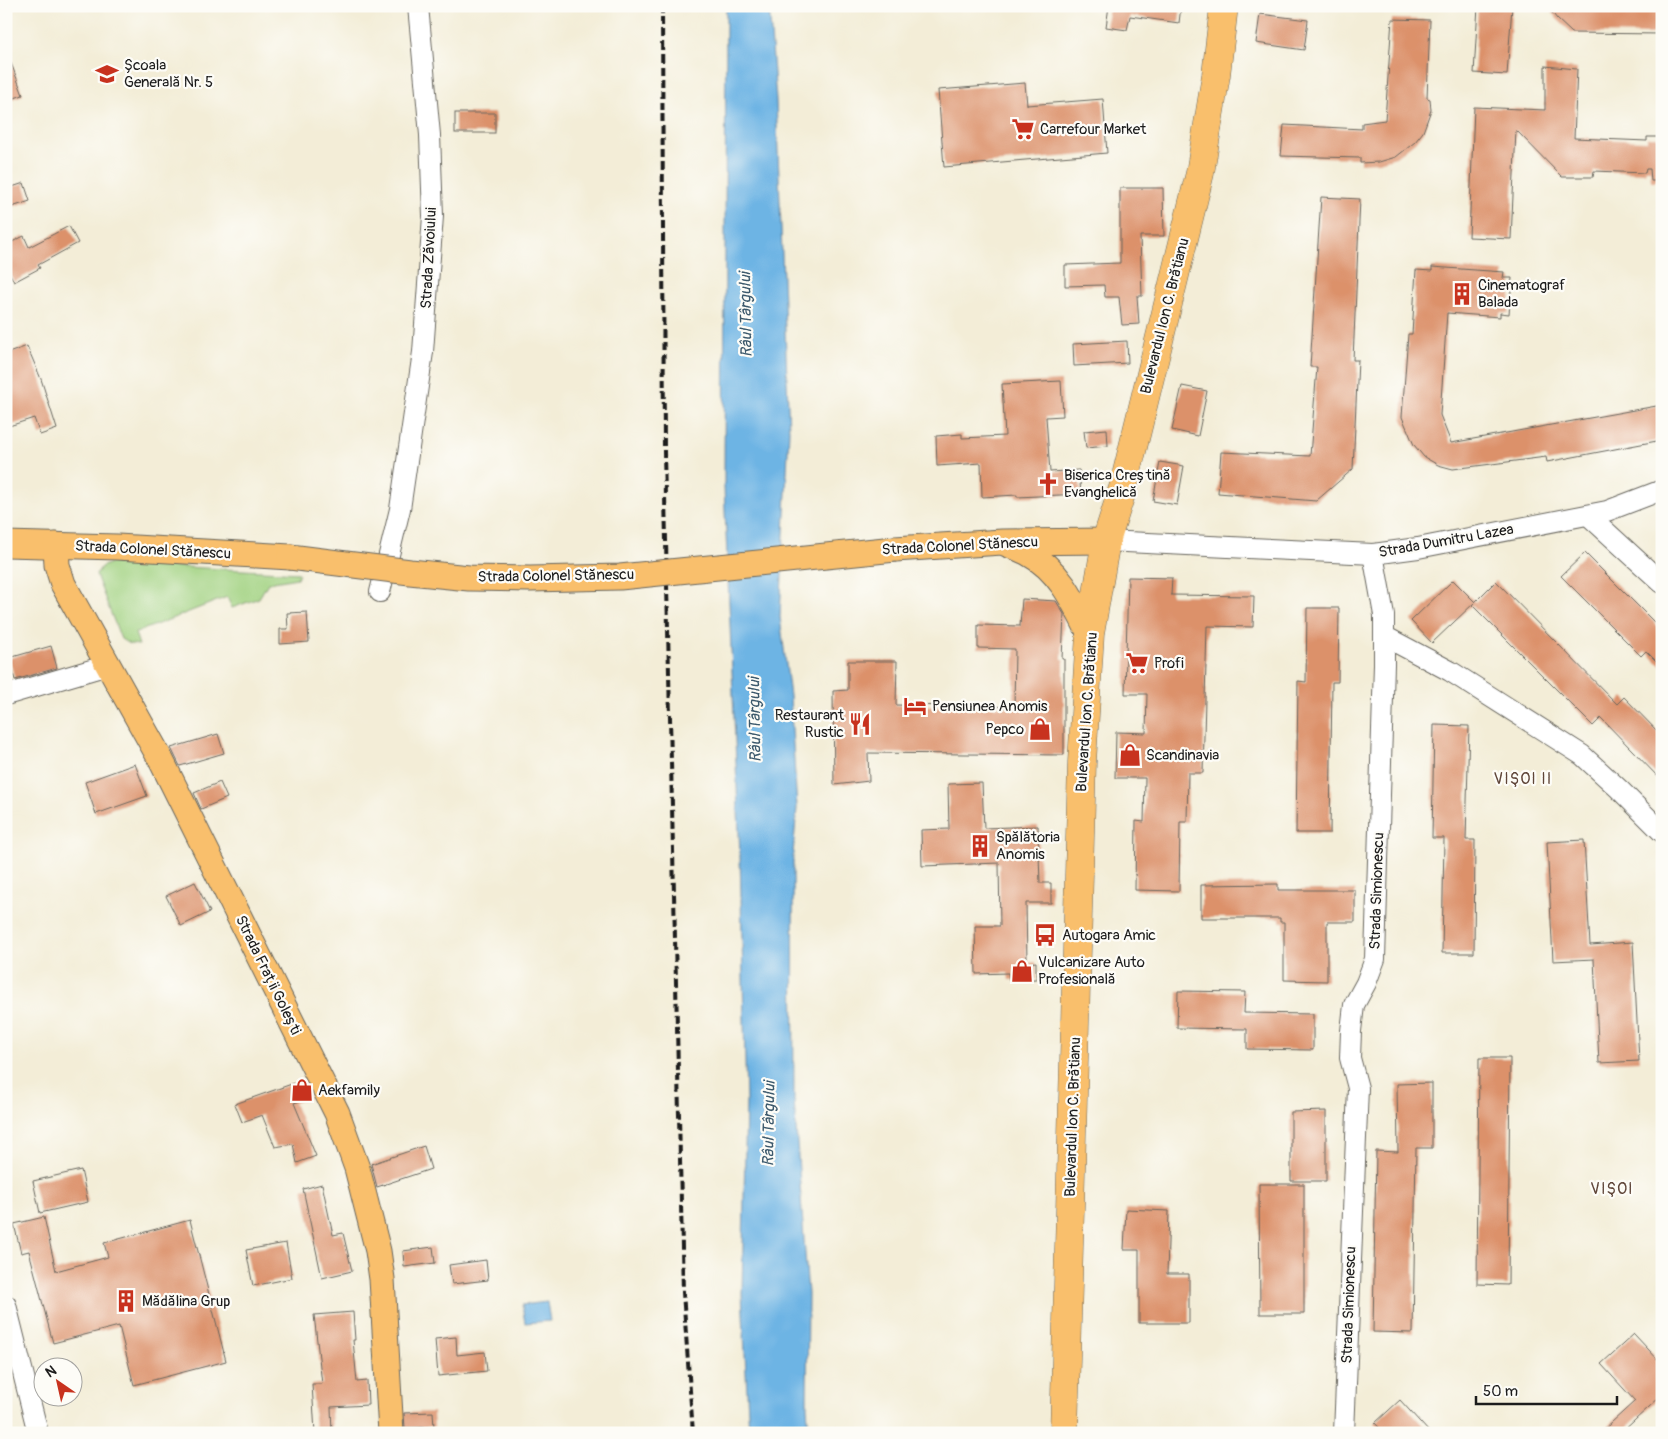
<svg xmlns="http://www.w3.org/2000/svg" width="1668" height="1439" viewBox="0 0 1668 1439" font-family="Pangolin,sans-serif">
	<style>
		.green { fill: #a1d281; stroke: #5e774e }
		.water { fill: #6db4e4; stroke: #446880 }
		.building { fill: #dc916b }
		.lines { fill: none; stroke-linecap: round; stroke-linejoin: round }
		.minor-casing { stroke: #67655d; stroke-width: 22 }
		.major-casing { stroke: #67655d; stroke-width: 27 }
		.highway-casing { stroke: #67655d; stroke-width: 29 }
		.minor { stroke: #fff; stroke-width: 20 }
		.major { stroke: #f9bf6c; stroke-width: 25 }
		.highway { stroke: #f9bf6c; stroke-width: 28 }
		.rail { stroke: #1c1c1c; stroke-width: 4; stroke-dasharray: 8 4; stroke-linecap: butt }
		.major-bridge-casing { stroke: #67655d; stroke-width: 27; stroke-linecap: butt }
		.major-bridge { stroke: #f9bf6c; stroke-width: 25 }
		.labels { text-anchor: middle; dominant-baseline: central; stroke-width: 4.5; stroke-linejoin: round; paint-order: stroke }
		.poi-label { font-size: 15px; fill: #1c1c1c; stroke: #fdfcf7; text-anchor: start }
		.street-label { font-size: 15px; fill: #1c1c1c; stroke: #fdfcf7 }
		.water-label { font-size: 16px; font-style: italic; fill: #3c596c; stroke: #fdfcf7 }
		.neighbourhood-label { font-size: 16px; letter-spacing: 1px; fill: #5f4538; stroke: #fdfcf7 }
	</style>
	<rect width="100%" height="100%" fill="#fdfcf7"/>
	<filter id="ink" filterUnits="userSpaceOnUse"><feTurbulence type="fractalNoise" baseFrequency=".02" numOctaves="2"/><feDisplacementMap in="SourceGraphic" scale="10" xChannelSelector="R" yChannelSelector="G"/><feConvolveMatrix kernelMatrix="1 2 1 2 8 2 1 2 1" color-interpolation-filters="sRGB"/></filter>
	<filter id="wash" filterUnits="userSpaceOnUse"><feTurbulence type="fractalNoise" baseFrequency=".0096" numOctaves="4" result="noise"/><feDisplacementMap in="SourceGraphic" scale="20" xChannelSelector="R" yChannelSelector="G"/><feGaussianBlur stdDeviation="1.12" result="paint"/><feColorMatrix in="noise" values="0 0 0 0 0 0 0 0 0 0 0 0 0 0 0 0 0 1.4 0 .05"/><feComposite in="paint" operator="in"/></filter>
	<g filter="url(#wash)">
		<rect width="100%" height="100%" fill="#f3edd7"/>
		<!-- green -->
		<polygon class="green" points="110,563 299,573 297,578 268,583 259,598 232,608 227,597 135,633 139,645 129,644 121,639 96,575 101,567"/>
		<!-- water -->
		<g class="water">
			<polygon points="726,6 769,6 776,100 789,431 780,617 790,696 797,808 793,854 794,1101 808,1294 807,1407 809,1433 749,1433 742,1294 746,1102 740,856 724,487"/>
			<polygon points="547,1302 550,1321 525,1323 522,1305"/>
		</g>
		<g id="blocks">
			<!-- building -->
			<g class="building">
				<polygon points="1109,6 1181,6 1179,23 1130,16 1127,30 1106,27"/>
				<polygon points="1478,6 1512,6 1507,75 1474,73"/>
				<polygon points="1547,6 1662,6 1662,34 1572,33 1557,19"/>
				<polygon points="1260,14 1308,20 1304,50 1256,43"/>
				<polygon points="1392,19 1430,20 1427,98 1430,99 1431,110 1423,132 1415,142 1396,157 1379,162 1360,163 1360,158 1281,156 1284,125 1362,129 1362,123 1385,120"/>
				<polygon points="6,55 8,55 23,95 6,101"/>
				<polygon points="1545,66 1577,69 1574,138 1647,141 1647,137 1662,137 1662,181 1651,181 1650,169 1646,169 1645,173 1594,171 1593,177 1562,177 1516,130 1511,239 1469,237 1474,107 1545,110"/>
				<polygon points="1025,83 1027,105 1103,99 1107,153 944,167 938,90"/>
				<rect x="455" y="113" width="40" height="20"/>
				<polygon points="24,183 30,201 6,209 6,189"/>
				<polygon points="1120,188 1163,188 1164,236 1140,236 1142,296 1137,296 1139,324 1122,325 1119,297 1105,297 1104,285 1065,286 1065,265 1120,263"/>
				<polygon points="1321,197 1360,199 1353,360 1358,360 1353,469 1316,501 1218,493 1221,452 1310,456 1317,367 1310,367"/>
				<polygon points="69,226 78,243 38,265 40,268 14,282 6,266 6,245 24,236 29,247"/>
				<polygon points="1432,267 1504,272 1503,278 1512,278 1509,314 1500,313 1500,317 1447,313 1440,415 1451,443 1662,405 1662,440 1547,462 1546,457 1453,469 1438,465 1424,457 1414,445 1402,417 1408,334 1412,334 1416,270 1432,271"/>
				<polygon points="1127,341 1128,363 1074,366 1073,344"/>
				<polygon points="27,346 41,379 57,429 40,435 34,418 6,427 6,354"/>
				<polygon points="1061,381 1063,416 1046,417 1050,472 1079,470 1081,494 1017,497 1017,495 982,497 981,463 937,466 936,436 962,434 962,438 1005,436 1002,384"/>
				<polygon points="1182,386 1207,391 1198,436 1172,430"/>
				<polygon points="1107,429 1108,446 1086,448 1084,431"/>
				<polygon points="1160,462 1184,466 1177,505 1153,501"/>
				<polygon points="1585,553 1662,630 1662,667 1646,651 1641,656 1561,576"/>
				<polygon points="1128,577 1172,578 1171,595 1254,596 1253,627 1207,626 1203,773 1188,773 1187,822 1180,822 1179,891 1135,890 1136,821 1144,822 1145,778 1115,778 1116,732 1146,733 1147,694 1125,694"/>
				<polygon points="1453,580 1475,602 1496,581 1617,704 1624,697 1662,736 1662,781 1601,718 1593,726 1472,605 1474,603 1432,643 1411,621"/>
				<polygon points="1022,599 1056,601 1064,614 1062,659 1064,659 1064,755 868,753 869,781 834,785 833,691 848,690 848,661 897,661 896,705 1014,707 1015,649 978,648 978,625 1020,626"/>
				<polygon points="1307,608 1339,608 1338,682 1332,682 1330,833 1296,833 1298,681 1306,682"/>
				<polygon points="307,612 309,642 280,644 280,629 288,629 287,613"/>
				<polygon points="51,646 57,668 15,680 9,658"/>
				<polygon points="1434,725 1469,726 1466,840 1475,840 1474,953 1442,953 1444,838 1432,838"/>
				<polygon points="218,734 224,753 180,766 171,748"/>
				<polygon points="135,764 147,796 96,814 85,782"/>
				<polygon points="220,782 227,798 201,809 194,793"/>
				<polygon points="982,783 984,828 1038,826 1040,883 1051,883 1051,903 1026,903 1027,963 1036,962 1036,979 1009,980 1008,973 976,974 975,926 1000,926 999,863 922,866 921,830 949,829 948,784"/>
				<polygon points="1584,840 1590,945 1633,942 1639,1061 1599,1063 1594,959 1553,961 1547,842"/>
				<polygon points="195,882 210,912 181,926 166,896"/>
				<polygon points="1278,884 1278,890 1355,890 1355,922 1327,922 1327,981 1284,980 1284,922 1280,922 1280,918 1201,918 1201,885"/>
				<polygon points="1178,991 1245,992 1244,1013 1313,1014 1313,1050 1247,1049 1247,1029 1177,1028"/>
				<polygon points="1479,1058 1510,1058 1508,1285 1477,1284"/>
				<polygon points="303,1080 309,1098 294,1103 316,1156 297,1163 293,1144 275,1147 262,1115 242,1122 235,1104"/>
				<polygon points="1432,1083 1432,1148 1416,1148 1413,1333 1373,1332 1376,1151 1398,1152 1397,1084"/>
				<polygon points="1326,1111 1326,1181 1291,1181 1291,1112"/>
				<polygon points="424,1146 431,1169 377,1187 371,1164"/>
				<polygon points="81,1170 88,1202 40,1213 33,1181"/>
				<polygon points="322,1184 333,1235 343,1233 352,1271 322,1278 303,1189"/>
				<polygon points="1259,1184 1304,1184 1304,1314 1260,1314"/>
				<polygon points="1126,1209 1169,1211 1167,1274 1189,1274 1189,1323 1139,1323 1139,1250 1124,1250"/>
				<polygon points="44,1217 56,1271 108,1257 104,1243 190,1220 226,1361 134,1385 119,1326 53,1343 29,1251 21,1253 14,1224"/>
				<polygon points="286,1243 292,1278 253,1286 246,1250"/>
				<polygon points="433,1247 435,1263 404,1267 403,1251"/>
				<polygon points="486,1260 488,1280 452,1284 449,1265"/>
				<polygon points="353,1312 355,1340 353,1340 357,1382 367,1381 368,1405 331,1407 332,1433 315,1433 312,1384 322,1384 314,1315"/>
				<polygon points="1634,1334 1662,1364 1662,1395 1621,1433 1600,1433 1635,1401 1601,1364"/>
				<polygon points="456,1337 457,1355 485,1352 487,1371 438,1376 435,1339"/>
				<polygon points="1400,1400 1430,1433 1384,1433 1375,1423"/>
				<polygon points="433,1412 434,1427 405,1428 404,1413"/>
			</g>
		</g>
	</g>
	<g filter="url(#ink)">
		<use href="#blocks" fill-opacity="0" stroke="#67655d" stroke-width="1"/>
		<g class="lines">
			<defs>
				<g id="minor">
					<polyline points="1588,515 1662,583"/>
					<polyline points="1106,541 1373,554 1418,548 1607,511 1662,490"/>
					<polyline points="380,592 400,509 423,352 433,216 430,135 418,6"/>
					<polyline points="1384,636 1450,671 1582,755 1619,789 1662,832"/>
					<polyline points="6,695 108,665"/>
					<polyline points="6,1305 38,1433"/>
					<polyline points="1344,1433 1358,1088 1350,1058 1351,1031 1354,1005 1366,983 1375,959 1384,664 1384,615 1373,554"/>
				</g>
				<g id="major">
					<polyline points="6,544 117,547 290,557"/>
					<path d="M 1007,544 C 1014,547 1021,549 1028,553 C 1060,570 1075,604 1090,634"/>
					<polyline points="56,545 57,565 63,584 161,760 337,1113 357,1168 378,1251 382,1279 391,1433"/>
					<polyline points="895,549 1002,542 1106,541"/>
				</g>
				<polyline id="highway" points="1064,1433 1082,762 1090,634 1106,541 1123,488 1200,173 1216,75 1224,6"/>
			</defs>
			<!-- minor casing -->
			<use href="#minor" class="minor-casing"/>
			<!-- major casing -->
			<use href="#major" class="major-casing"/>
			<!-- highway casing -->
			<use href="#highway" class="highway-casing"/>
			<!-- minor -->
			<use href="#minor" class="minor"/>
			<!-- major -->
			<use href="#major" class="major"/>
			<!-- highway -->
			<use href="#highway" class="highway"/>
			<!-- rail -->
			<polyline class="rail" points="662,6 664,452 683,1292 693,1433"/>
			<defs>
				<polyline id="major-bridge" points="290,557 410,572 469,578 530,579 620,577 895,549"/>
			</defs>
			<!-- major-bridge casing -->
			<use href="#major-bridge" class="major-bridge-casing"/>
			<!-- major-bridge -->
			<use href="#major-bridge" class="major-bridge"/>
		</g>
	</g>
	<!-- icons -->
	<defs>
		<symbol id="school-bare" viewBox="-9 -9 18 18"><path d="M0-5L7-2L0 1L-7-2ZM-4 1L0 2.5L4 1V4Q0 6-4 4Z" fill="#c8321e" stroke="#fdfcf7" stroke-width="2.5" paint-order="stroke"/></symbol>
		<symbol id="supermarket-bare" viewBox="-9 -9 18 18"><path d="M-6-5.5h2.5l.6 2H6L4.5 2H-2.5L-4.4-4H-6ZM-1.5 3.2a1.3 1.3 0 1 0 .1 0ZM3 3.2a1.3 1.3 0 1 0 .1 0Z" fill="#c8321e" stroke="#fdfcf7" stroke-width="2.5" paint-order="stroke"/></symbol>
		<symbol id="building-bare" viewBox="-9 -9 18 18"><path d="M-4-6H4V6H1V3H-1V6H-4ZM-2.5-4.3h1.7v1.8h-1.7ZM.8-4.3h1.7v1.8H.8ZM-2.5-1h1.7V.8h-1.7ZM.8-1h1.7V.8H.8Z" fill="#c8321e" stroke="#fdfcf7" stroke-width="2.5" paint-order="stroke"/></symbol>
		<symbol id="church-bare" viewBox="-9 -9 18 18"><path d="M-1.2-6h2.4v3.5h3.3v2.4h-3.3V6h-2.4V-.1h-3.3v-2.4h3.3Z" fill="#c8321e" stroke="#fdfcf7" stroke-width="2.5" paint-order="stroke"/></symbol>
		<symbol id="hotel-bare" viewBox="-9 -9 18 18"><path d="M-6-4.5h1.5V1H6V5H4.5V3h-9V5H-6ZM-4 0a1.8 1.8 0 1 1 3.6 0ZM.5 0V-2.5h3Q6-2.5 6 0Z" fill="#c8321e" stroke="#fdfcf7" stroke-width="2.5" paint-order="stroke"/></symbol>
		<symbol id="restaurant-bare" viewBox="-9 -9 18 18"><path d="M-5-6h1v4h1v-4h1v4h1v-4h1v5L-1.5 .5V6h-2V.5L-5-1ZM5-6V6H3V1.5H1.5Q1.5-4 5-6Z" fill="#c8321e" stroke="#fdfcf7" stroke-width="2.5" paint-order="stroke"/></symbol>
		<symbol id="shop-bare" viewBox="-9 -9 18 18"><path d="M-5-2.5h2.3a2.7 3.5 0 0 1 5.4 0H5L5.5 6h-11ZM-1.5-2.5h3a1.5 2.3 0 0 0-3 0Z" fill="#c8321e" stroke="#fdfcf7" stroke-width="2.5" paint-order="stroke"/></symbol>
		<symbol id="bus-bare" viewBox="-9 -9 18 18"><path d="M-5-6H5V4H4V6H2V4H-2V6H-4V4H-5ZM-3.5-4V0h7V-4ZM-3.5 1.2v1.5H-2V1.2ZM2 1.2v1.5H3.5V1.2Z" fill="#c8321e" stroke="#fdfcf7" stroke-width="2.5" paint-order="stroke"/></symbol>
	</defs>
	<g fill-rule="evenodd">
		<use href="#school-bare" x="91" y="58" width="32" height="32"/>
		<use href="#supermarket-bare" x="1007" y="113" width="32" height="32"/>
		<use href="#building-bare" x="1446" y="278" width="32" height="32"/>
		<use href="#church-bare" x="1032" y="468" width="32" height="32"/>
		<use href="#supermarket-bare" x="1121" y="647" width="32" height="32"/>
		<use href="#hotel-bare" x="899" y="690" width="32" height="32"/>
		<use href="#restaurant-bare" x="844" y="708" width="32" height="32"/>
		<use href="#shop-bare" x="1024" y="713" width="32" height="32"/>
		<use href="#shop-bare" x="1114" y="739" width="32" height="32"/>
		<use href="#building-bare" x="964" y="830" width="32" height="32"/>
		<use href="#bus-bare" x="1029" y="919" width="32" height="32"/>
		<use href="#shop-bare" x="1006" y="955" width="32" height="32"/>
		<use href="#shop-bare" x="286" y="1074" width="32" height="32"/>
		<use href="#building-bare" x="110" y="1285" width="32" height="32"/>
	</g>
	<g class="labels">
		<!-- poi labels -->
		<g class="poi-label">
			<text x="124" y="65">Școala<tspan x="124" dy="17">Generală Nr. 5</tspan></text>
			<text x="1040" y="129">Carrefour Market</text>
			<text x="1478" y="285">Cinematograf<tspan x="1478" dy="17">Balada</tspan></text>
			<text x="1064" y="475">Biserica Creștină<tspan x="1064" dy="17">Evanghelică</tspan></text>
			<text x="1154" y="663">Profi</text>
			<text x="932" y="706">Pensiunea Anomis</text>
			<text x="844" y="715" text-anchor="end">Restaurant<tspan x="844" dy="17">Rustic</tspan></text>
			<text x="1024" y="729" text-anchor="end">Pepco</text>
			<text x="1146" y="755">Scandinavia</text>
			<text x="996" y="837">Spălătoria<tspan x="996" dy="17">Anomis</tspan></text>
			<text x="1062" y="935">Autogara Amic</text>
			<text x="1038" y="962">Vulcanizare Auto<tspan x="1038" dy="17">Profesională</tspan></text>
			<text x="318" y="1090">Aekfamily</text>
			<text x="142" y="1301">Mădălina Grup</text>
		</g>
		<!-- street labels -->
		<g class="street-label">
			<text transform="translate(429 258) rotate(-87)">Strada Zăvoiului</text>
			<text transform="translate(1165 316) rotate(-76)">Bulevardul Ion C. Brătianu</text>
			<text transform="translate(1446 541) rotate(-10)">Strada Dumitru Lazea</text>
			<text transform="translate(960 546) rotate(-3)">Strada Colonel Stănescu</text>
			<text transform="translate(153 550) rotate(3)">Strada Colonel Stănescu</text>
			<text transform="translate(556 576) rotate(-1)">Strada Colonel Stănescu</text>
			<text transform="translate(1087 712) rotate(-86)">Bulevardul Ion C. Brătianu</text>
			<text transform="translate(1377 891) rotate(-88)">Strada Simionescu</text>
			<text transform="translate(268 975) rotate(64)">Strada Frații Golești</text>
			<text transform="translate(1073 1117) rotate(-88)">Bulevardul Ion C. Brătianu</text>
			<text transform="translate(1349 1305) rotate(-88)">Strada Simionescu</text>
		</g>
		<!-- water labels -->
		<g class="water-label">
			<text transform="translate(746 315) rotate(-91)">Râul Târgului</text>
			<text transform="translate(755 720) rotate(-91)">Râul Târgului</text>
			<text transform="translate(769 1124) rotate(-89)">Râul Târgului</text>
		</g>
		<!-- neighbourhood labels -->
		<g class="neighbourhood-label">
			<text x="1523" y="779">VIŞOI II</text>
			<text x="1612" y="1189">VIŞOI</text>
		</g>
	</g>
	<!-- margin -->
	<rect width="1668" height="1439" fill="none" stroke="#fdfcf7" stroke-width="25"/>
	<!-- north arrow -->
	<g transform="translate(58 1382) rotate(326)"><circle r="24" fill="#fdfcf7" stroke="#a3a29f"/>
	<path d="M0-4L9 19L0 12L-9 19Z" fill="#c8321e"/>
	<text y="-8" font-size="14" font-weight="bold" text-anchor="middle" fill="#1c1c1c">N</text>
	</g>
	<!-- scale -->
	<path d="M1476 1396v8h141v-8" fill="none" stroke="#1c1c1c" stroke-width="2.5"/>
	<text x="1483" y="1396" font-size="15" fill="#1c1c1c" stroke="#fdfcf7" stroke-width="4" paint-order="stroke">50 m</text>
</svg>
